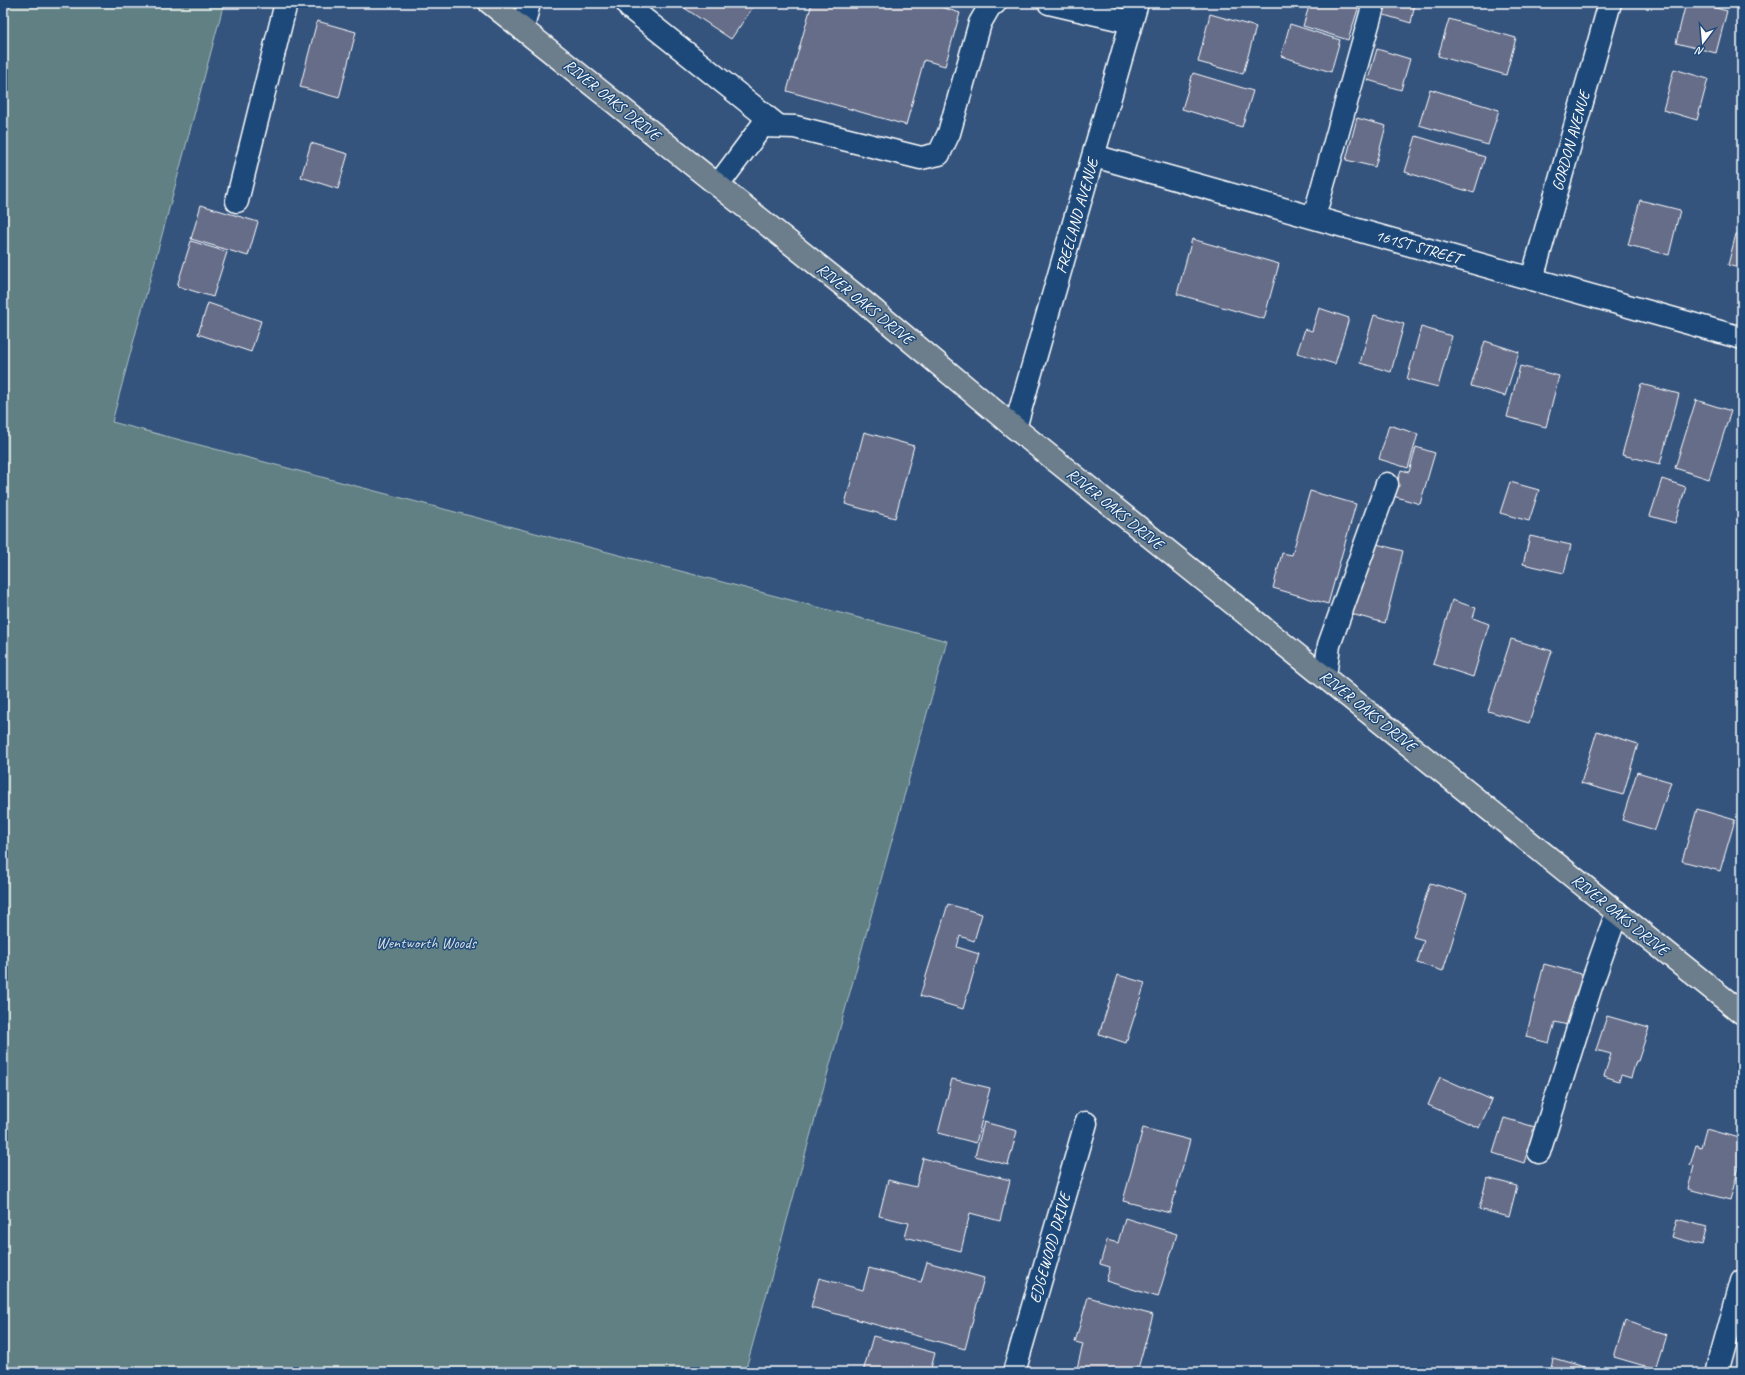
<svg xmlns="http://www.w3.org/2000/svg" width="1745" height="1375" viewBox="0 0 1745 1375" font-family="Caveat,sans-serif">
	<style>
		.green { fill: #608084; stroke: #b0c0c2 }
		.building { fill: #666d89; stroke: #fff }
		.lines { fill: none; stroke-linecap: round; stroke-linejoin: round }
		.minor-casing { stroke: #fff; stroke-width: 25 }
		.major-casing { stroke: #fff; stroke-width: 25 }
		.minor { stroke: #1f4a7a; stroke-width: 22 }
		.major { stroke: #6c7d8c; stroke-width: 22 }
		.labels { text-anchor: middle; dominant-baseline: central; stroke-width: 3; stroke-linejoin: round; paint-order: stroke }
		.street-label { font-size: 16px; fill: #fff; stroke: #1f4a7a }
		.park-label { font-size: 16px; fill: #d7dfe0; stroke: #1f4a7a }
	</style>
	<rect width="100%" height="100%" fill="#34547e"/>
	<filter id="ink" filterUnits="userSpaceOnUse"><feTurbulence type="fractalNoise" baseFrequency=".025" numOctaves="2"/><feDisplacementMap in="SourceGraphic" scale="8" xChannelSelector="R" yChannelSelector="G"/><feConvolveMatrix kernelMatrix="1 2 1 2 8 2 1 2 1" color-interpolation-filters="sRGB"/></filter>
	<g filter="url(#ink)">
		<!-- green -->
		<polygon class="green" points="3,3 224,3 112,422 947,641 745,1372 3,1372"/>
		<!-- building -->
		<g class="building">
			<polygon points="677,3 756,3 731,39"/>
			<polygon points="812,3 929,3 960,13 945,66 924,60 906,125 787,91"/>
			<polygon points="1310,3 1360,3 1348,40 1303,26"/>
			<polygon points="1387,3 1415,3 1411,23 1384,15"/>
			<polygon points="1686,3 1697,3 1727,11 1716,53 1676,43"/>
			<polygon points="1210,14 1256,27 1243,74 1198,62"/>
			<polygon points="1449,19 1516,38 1506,75 1438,56"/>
			<polygon points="317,21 356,32 339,98 300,87"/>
			<polygon points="1290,24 1340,40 1331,72 1281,56"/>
			<polygon points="1377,49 1410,59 1401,90 1368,80"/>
			<polygon points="1674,69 1708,79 1697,120 1663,110"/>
			<polygon points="1193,73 1253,91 1242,127 1182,109"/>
			<polygon points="1430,89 1499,110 1488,145 1419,125"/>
			<polygon points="1357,118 1386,126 1375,167 1346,160"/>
			<polygon points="1416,136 1485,157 1474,193 1405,172"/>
			<polygon points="311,143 348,154 338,189 301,177"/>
			<polygon points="1640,200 1680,210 1669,255 1628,245"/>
			<polygon points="201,205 258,222 248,256 191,239"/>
			<polygon points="1736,234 1742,235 1742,269 1728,265"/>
			<polygon points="1192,239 1279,264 1264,319 1177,294"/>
			<polygon points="191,241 227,252 213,297 177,286"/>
			<polygon points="208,303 261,321 251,352 198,334"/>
			<polygon points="1319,308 1349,318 1335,364 1297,353 1305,329 1312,331"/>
			<polygon points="1374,315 1404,324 1391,372 1360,363"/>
			<polygon points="1421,327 1452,336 1438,387 1407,379"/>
			<polygon points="1485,341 1519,352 1505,396 1471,386"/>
			<polygon points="1520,366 1559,376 1546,427 1507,417"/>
			<polygon points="1641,384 1679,394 1660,464 1622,455"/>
			<polygon points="1696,400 1731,411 1709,479 1675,468"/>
			<polygon points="1389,425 1418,434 1408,468 1379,459"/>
			<polygon points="864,432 914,446 895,518 845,504"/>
			<polygon points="1416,447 1435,453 1420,504 1393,496 1401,470 1409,472"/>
			<polygon points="1662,479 1686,487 1675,523 1650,516"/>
			<polygon points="1510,482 1539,490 1529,521 1500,513"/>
			<polygon points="1310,491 1356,504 1328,604 1273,588 1282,553 1292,555"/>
			<polygon points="1530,536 1571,545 1564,573 1523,564"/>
			<polygon points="1369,542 1403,551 1385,623 1351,614"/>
			<polygon points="1452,600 1476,608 1473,618 1489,624 1473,677 1433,664"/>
			<polygon points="1511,639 1552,651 1529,723 1488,711"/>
			<polygon points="1597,731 1638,744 1623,795 1581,783"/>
			<polygon points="1637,772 1671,782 1655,830 1622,820"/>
			<polygon points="1697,809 1735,820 1720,871 1682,861"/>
			<polygon points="1430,883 1467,894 1443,971 1417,963 1424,940 1413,937"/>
			<polygon points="948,904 982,914 974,941 960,936 957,947 979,954 963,1009 920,996"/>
			<polygon points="1544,964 1589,976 1576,1027 1555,1022 1549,1043 1526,1037"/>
			<polygon points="1118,975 1145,983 1126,1043 1099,1034"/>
			<polygon points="1607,1016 1649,1028 1638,1061 1636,1061 1631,1078 1621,1075 1619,1081 1604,1076 1611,1054 1596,1050"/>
			<polygon points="1440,1077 1492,1100 1479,1128 1428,1105"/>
			<polygon points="952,1079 990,1088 976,1143 938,1133"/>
			<polygon points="1504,1118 1535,1127 1524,1163 1493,1153"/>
			<polygon points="984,1122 1017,1131 1008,1165 975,1156"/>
			<polygon points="1143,1128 1190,1140 1170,1213 1123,1201"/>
			<polygon points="1706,1129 1742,1139 1742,1156 1730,1200 1688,1189 1694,1166 1690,1165 1696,1145 1701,1147"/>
			<polygon points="923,1158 1010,1180 1000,1221 970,1213 961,1251 905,1237 909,1223 879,1216 888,1180 916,1187"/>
			<polygon points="1487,1178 1517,1186 1509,1217 1479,1209"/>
			<polygon points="1125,1218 1177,1234 1158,1297 1106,1281 1110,1267 1100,1264 1107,1240 1118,1243"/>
			<polygon points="1677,1219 1707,1227 1702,1245 1672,1237"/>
			<polygon points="927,1262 984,1278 965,1349 811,1307 819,1278 863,1290 869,1268 921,1282"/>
			<polygon points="1088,1297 1153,1315 1137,1372 1091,1372 1077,1368 1083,1344 1075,1342"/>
			<polygon points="1625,1321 1666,1334 1655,1369 1614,1357"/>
			<polygon points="873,1336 935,1353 930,1372 863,1372"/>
			<polygon points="1553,1358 1585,1367 1584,1372 1550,1372"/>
		</g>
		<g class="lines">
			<defs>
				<g id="minor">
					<polyline points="627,3 630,8 777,125"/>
					<polyline points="1049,3 1131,22"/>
					<polyline points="523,28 529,3"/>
					<polyline points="1094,156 1742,338"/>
					<polyline points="718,185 762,126 795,127 921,158 939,154 949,133 980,23 991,4 995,3"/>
					<polyline points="237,201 286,3"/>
					<polyline points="1314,217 1374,3"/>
					<polyline points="1532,279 1610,3"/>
					<polyline points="1015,428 1137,3"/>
					<polyline points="1325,677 1329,645 1387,484"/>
					<polyline points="1539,1152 1593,980 1617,912"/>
					<polyline points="1014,1372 1086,1123"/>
					<polyline points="1717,1372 1742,1281"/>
				</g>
				<polyline id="major" points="490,3 864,302 1015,428 1742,1013"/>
			</defs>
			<!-- minor casing -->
			<use href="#minor" class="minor-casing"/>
			<!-- major casing -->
			<use href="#major" class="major-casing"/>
			<!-- minor -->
			<use href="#minor" class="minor"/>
			<!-- major -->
			<use href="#major" class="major"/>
		</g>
	</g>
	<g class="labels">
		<!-- street labels -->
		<g class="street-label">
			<text transform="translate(612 100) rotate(39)">RIVER OAKS DRIVE</text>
			<text transform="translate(1571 141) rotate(-74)">GORDON AVENUE</text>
			<text transform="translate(1077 216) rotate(-74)">FREELAND AVENUE</text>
			<text transform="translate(1418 247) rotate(16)">161ST STREET</text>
			<text transform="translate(865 304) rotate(39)">RIVER OAKS DRIVE</text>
			<text transform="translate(1115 509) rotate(39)">RIVER OAKS DRIVE</text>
			<text transform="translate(1368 711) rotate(39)">RIVER OAKS DRIVE</text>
			<text transform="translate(1620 915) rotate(39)">RIVER OAKS DRIVE</text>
			<text transform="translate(1050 1248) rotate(-74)">EDGEWOOD DRIVE</text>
		</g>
		<!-- park labels -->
		<g class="park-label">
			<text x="426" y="943">Wentworth Woods</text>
		</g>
	</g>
	<!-- margin -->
	<rect width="1745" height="1375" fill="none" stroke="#1f4a7a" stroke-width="16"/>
	<rect x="8" y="8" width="1729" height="1359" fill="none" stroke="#fff" stroke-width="1.5" filter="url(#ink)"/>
	<!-- north arrow -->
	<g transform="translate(1703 42) rotate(196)" stroke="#1f4a7a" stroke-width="3" paint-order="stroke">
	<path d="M0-3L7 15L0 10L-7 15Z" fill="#ffffff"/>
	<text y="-6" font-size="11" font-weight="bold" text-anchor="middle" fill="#ffffff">N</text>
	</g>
</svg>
